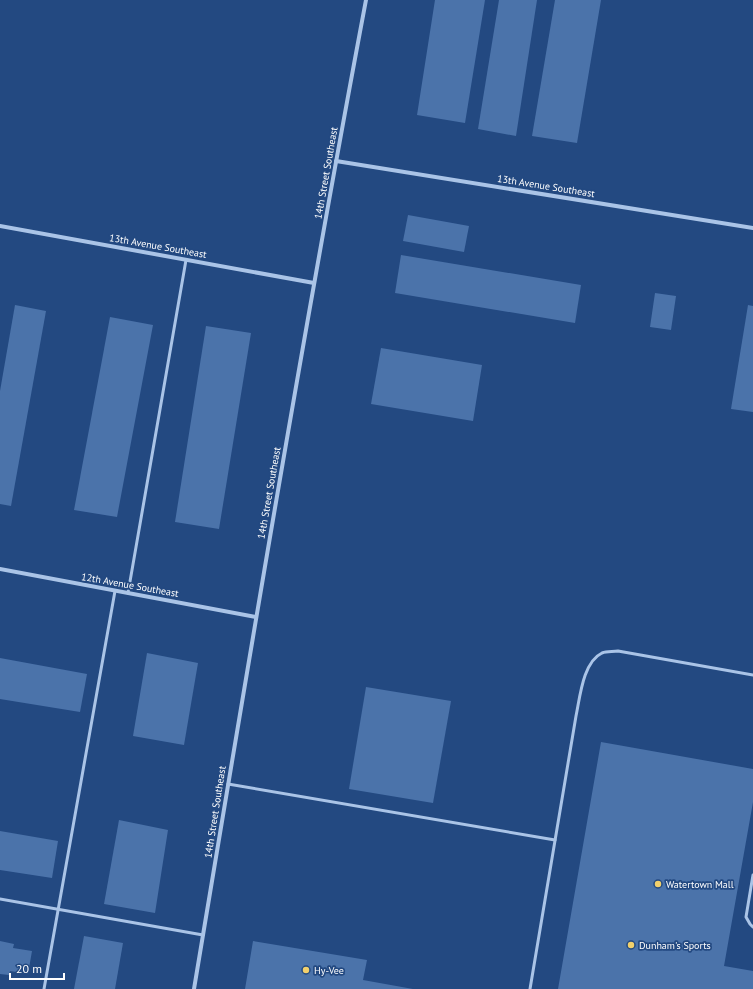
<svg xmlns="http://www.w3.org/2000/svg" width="753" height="989" viewBox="0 0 753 989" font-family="'PT Sans',sans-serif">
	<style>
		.building { fill: #4b73aa }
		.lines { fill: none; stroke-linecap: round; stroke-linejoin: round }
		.lane { stroke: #aac4e7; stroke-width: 3 }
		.street { stroke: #aac4e7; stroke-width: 4 }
		.poi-dot { fill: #f2d06c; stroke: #234981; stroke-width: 1.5 }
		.labels { text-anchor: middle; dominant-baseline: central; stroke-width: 3.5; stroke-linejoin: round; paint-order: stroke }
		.street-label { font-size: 10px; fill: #fff; stroke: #234981 }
		.poi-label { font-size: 10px; fill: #fff; stroke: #234981; text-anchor: start }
	</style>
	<rect width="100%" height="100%" fill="#234981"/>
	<!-- building -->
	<g class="building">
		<polygon points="435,0 485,0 465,123 417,115"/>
		<polygon points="499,0 537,0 516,136 478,129"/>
		<polygon points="555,0 601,0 577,143 532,136"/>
		<polygon points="408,215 469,226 464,252 403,241"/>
		<polygon points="401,255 581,285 575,323 395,293"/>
		<polygon points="655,293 676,296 671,330 650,327"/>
		<polygon points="15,305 46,311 11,506 0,504 0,391"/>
		<polygon points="748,305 753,306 753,412 731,409"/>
		<polygon points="110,317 153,325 117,517 74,510"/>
		<polygon points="206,326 251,333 219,529 175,522"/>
		<polygon points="381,348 482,365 473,421 371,404"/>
		<polygon points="147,653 198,663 184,745 133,736"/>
		<polygon points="0,658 87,674 80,712 0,699"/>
		<polygon points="366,687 451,701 433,803 349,789"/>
		<polygon points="601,742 753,769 753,802 724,966 753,971 753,989 558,989"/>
		<polygon points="119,820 168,830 155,913 104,904"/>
		<polygon points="0,831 58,841 52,878 0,870"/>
		<polygon points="84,936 123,943 115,989 74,989"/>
		<polygon points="0,941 14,944 13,948 32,951 28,974 10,971 9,975 0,974"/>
		<polygon points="253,941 367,960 363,980 413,989 245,989"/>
	</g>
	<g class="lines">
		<!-- lane -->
		<g class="lane">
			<polyline points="128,593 186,260"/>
			<polyline points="228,784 555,840"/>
			<polyline points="753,875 746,917 750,924 753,927"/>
			<polyline points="0,899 203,935"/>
			<polyline points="44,989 115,591"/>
			<path d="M 530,989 L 576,716 C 580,697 583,662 602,653 C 607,651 613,652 618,651 L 753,675"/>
		</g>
		<!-- street -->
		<g class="street">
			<polyline points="336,161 753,228"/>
			<polyline points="0,226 314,283"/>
			<polyline points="0,569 256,617"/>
			<path d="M 194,989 C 249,659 304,329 366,0"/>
		</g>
	</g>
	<!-- markers -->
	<g class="poi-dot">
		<circle cx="658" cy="884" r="4"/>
		<circle cx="631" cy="945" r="4"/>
		<circle cx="306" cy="970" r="4"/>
	</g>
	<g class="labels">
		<!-- street labels -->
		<g class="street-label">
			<text transform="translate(326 173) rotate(-80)">14th Street Southeast</text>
			<text transform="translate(546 186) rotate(9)">13th Avenue Southeast</text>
			<text transform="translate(158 246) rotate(10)">13th Avenue Southeast</text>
			<text transform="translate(269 493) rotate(-80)">14th Street Southeast</text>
			<text transform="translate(130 585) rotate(10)">12th Avenue Southeast</text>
			<text transform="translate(215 812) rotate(-81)">14th Street Southeast</text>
		</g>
		<!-- poi labels -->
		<g class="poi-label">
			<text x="666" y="884">Watertown Mall</text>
			<text x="639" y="945">Dunham's Sports</text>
			<text x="314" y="970">Hy-Vee</text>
		</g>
	</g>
	<!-- scale -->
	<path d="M10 973v6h54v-6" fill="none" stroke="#ffffff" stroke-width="2"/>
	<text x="16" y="973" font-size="12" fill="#ffffff" stroke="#234981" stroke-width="3" paint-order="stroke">20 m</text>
</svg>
